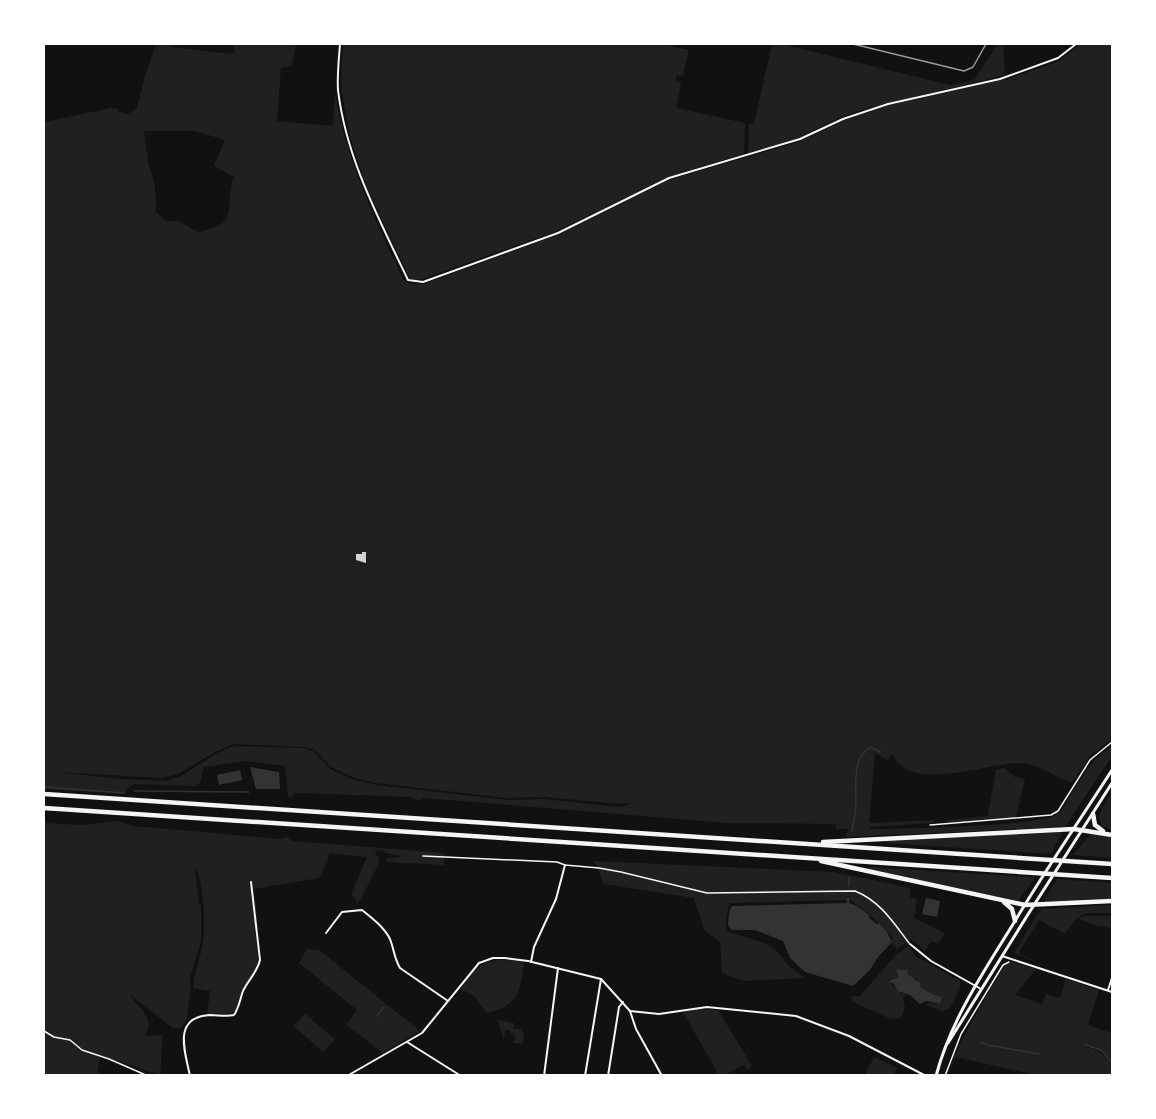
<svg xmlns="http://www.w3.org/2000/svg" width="1156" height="1119" viewBox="0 0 1156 1119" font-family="'DejaVu Sans',sans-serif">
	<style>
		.green { fill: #202020; fill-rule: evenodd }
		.water { fill: #333 }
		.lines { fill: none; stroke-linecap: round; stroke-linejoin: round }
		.stream { stroke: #333; stroke-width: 1.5 }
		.building { fill: #d3d3d3 }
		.path { stroke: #f5f5f5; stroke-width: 1.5 }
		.service { stroke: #f5f5f5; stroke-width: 1.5 }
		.minor { stroke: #f5f5f5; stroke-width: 2 }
		.secondary { stroke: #f5f5f5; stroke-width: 3 }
		.motorway { stroke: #f5f5f5; stroke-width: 4.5 }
		.rail { stroke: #9a9a9a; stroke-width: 1.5 }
	</style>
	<rect width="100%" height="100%" fill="#111"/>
	<!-- green -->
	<g class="green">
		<path d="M 156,44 L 174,44 L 172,47 L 230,54 L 235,52 L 234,44 L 296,44 L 292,66 L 281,68 L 277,121 L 333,126 L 335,92 C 346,160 374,217 403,279 C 409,285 416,284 424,284 L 560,234 L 669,180 L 798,142 L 843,121 L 889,105 L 1007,79 L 1057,62 L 1080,44 L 1112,44 L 1112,739 L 1092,754 L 1072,782 C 1053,778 1040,763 1020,763 C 990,762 910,794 893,755 L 891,755 L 888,761 L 875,753 L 869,823 L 935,820 L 933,823 L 870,827 L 870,829 C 897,829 1045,826 1058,814 C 1064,809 1067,800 1071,794 C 1084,774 1092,759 1112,746 L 1112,756 L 1065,827 L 845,837 L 849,829 L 836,829 L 835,824 L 726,823 L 424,798 L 418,801 L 412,797 L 295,793 L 290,798 L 288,797 L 285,766 L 245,761 L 204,767 L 200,783 L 195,786 L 134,784 L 129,787 L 125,794 L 44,789 L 44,122 L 111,108 L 118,109 L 119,112 L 128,114 L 137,108 L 145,76 ZM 144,131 L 195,131 L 225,140 L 214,166 L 234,177 C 223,207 243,224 198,232 L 178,221 L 165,221 L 156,212 L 155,186 L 148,162 ZM 234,744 L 304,747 L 314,749 L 331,767 L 355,778 L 376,783 L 507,798 L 545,797 L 620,804 L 635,802 L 620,807 L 544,799 L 507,800 L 377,785 L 354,780 L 330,769 L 313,751 L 304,748 L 234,746 L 217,753 L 181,776 L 166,781 L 123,779 L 55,772 L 163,778 L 180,773 L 215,752 Z"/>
		<polygon points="343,44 661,44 689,50 683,76 677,75 676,81 681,83 676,108 745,123 744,154 668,177 557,231 422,279 414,280 409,277 367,188 350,137 341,87"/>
		<polygon points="772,44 781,44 950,85 974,80 995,48 996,44 1003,44 1005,75 865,109 841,117 796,139 748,154 749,124 754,124"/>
		<polygon points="1004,768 1015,777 1025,779 1016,817 950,822 947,820 988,816 996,770"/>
		<path d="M 1112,793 L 1112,830 L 1102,826 C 1095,813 1105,804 1112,793 Z"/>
		<path d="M 117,821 L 133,826 L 281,839 L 287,837 L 292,841 L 445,853 L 444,865 L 386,862 L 385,859 L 403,856 L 385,853 L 385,851 L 376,850 L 375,854 L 379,858 L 379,863 L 361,899 L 356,904 L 357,901 L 351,894 L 367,857 L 329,853 L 328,861 L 319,878 L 254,889 L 258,929 L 255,930 L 258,958 L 256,969 L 242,989 L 236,1010 L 232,1013 L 226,1014 L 207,1014 L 210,991 L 193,988 C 194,971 201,958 203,941 C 206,918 203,892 197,869 L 195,869 L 199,905 L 201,905 L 201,941 L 190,978 L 190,982 L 191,983 L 187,1019 L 181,1028 L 173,1028 L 130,995 C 140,1010 155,1016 145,1036 L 163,1035 L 160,1075 L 100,1055 L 95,1055 L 100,1058 L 97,1075 L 44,1075 L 44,823 L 81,825 Z"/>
		<polygon points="1062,832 1051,854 885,843 885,841"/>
		<polygon points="1091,834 1112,838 1112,858 1073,855"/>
		<polygon points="594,861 832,872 903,886 910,888 910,897 917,899 914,918 945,933 938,944 931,941 925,951 911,939 897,949 892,944 892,937 873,917 850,900 729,903 726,919 726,931 764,943 775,949 789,966 805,978 744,981 722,973 720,942 704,930 694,898 604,884"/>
		<polygon points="869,867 1015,876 1035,878 1018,901 869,870"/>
		<polygon points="1057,879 1112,883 1112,899 1045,902 1045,899"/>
		<path d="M 1112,905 L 1112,913 C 1084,914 1082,908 1065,934 L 1039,920 L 1019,952 L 1020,954 L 1036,961 L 1036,962 L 1014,953 L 1039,912 L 1043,909 Z"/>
		<polygon points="1084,916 1112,916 1112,929 1102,925 1100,927 1079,919"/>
		<polygon points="908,946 917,957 960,981 960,989 949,1009 942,1011 927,1006 927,1003 940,1004 935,996 920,986 918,980 912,977 904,969 897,969 899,977 888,980 901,993 906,995 903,998 905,1008 901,1018 891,1019 853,1002 851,996 860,996 894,957"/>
		<polygon points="307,949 319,950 420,1031 383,1053 346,1025 357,1010 299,963"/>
		<path d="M 506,960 L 524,962 C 521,992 518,1006 487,1013 L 474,996 L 461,989 C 474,968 481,960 506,960 Z"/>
		<path d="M 1011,962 L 1036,969 L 1015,995 L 1042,1004 L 1046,994 L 1060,998 L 1066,979 L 1099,990 L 1088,1025 L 1112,1033 L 1112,1062 C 1104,1052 1094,1044 1081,1046 C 1098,1049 1101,1053 1112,1064 L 1112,1075 L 1036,1075 L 955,1057 L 949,1074 L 954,1055 L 955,1056 C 969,1023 987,996 1005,965 L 1009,964 Z"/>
		<polygon points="699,1009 718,1010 752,1066 747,1069 744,1065 725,1075 719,1075 683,1012"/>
		<polygon points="305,1014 335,1039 323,1052 294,1026"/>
		<polygon points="498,1020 514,1023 514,1029 521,1029 521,1032 524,1033 523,1044 513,1043 516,1038 514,1037 515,1033 510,1033 510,1030 505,1030 504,1042"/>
		<polygon points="874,1057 897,1068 894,1075 865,1075"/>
	</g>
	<!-- water -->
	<g class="water">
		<polygon points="250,767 279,772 280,789 256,789"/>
		<polygon points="240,770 242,780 219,785 217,775"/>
		<polygon points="846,898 849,898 849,903 857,906 870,916 869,918 877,924 879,923 887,932 892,942 878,957 870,970 853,986 805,972 790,958 783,941 755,930 732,930 728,925 729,912 732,906 847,903"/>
		<polygon points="926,898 940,901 937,917 922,914"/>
		<path d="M 896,969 L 907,970 L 908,974 L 920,983 L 920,986 C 926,991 935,996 942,997 L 940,1004 L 926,1001 L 920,1004 L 910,995 L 898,991 L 894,984 L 888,981 L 899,977 Z"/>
	</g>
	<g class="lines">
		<!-- stream -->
		<g class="stream">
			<polyline points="44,787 124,793"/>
			<polyline points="134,791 249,792"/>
			<path d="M 852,831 C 853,821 856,812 856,803 C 856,785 852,757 871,747 L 880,752"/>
			<polyline points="849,886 849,878"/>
			<polyline points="377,1016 384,1007"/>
			<polyline points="980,1042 988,1045 1039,1054"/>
			<polyline points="1085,1045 1101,1050 1112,1063"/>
		</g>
	</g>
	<!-- building -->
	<polygon class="building" points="362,552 366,552 366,563 356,560 356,554 362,554"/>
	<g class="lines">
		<!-- path -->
		<g class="path">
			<polyline points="44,1031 54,1037 70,1040 82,1050 109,1059 148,1076"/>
			<polyline points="945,1076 961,1034 1003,965 1009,962"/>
		</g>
		<!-- service -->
		<g class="service">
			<polyline points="930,825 1051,815 1058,811 1090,760 1112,742"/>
			<path d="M 423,856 L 557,862 L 565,865 L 599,868 L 621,872 L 707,893 L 855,891 C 880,901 893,922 909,943"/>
		</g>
		<!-- minor -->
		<g class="minor">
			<path d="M 340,44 C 339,58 337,75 338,90 C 346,158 379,219 408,280 L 423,282 L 558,233 L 669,178 L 800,139 L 843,119 L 888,104 L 1000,79 L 1058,58 L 1076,44"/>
			<path d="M 326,933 L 342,912 L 362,910 C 372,918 384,927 390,939 C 394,949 394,958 400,968 L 448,1001"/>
			<polyline points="910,944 931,961 981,989"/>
			<polyline points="1002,956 1112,992"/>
			<polyline points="531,962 534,947 556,899 565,865"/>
			<polyline points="1108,990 1112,978"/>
			<polyline points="630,1011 636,1029 662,1076"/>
			<polyline points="407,1042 461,1076"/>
			<path d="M 190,1076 C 185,1051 172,1017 210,1015 C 218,1015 226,1017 234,1015 C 239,1008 240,999 243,991 C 248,980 257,973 260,960 L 251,882"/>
			<polyline points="347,1076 422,1033 479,963 493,958 505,958 528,961 601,979 630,1011 659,1014 707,1007 796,1016 849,1036 926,1076"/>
			<polyline points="544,1076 558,968"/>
			<polyline points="585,1076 601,979"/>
			<polyline points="608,1076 619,1007 623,1002"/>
		</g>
		<!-- secondary -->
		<g class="secondary">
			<polyline points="948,1043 1027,916 1112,783"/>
			<path d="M 936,1076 C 951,1019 985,970 1015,921 C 1046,869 1080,820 1112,770"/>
		</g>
		<!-- motorway -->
		<g class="motorway">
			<polyline points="44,794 1112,864"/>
			<polyline points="44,808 1112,878"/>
			<polyline points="1093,814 1095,825 1103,831"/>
			<polyline points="823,842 1074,829 1112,835"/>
			<polyline points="821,861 1025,905 1112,901"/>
			<polyline points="1004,902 1012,909 1015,921"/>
		</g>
		<!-- rail -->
		<polyline class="rail" points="853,44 964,71 973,67 986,44"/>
	</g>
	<!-- border -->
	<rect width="1156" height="1119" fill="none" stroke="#ffffff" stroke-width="90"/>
</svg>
